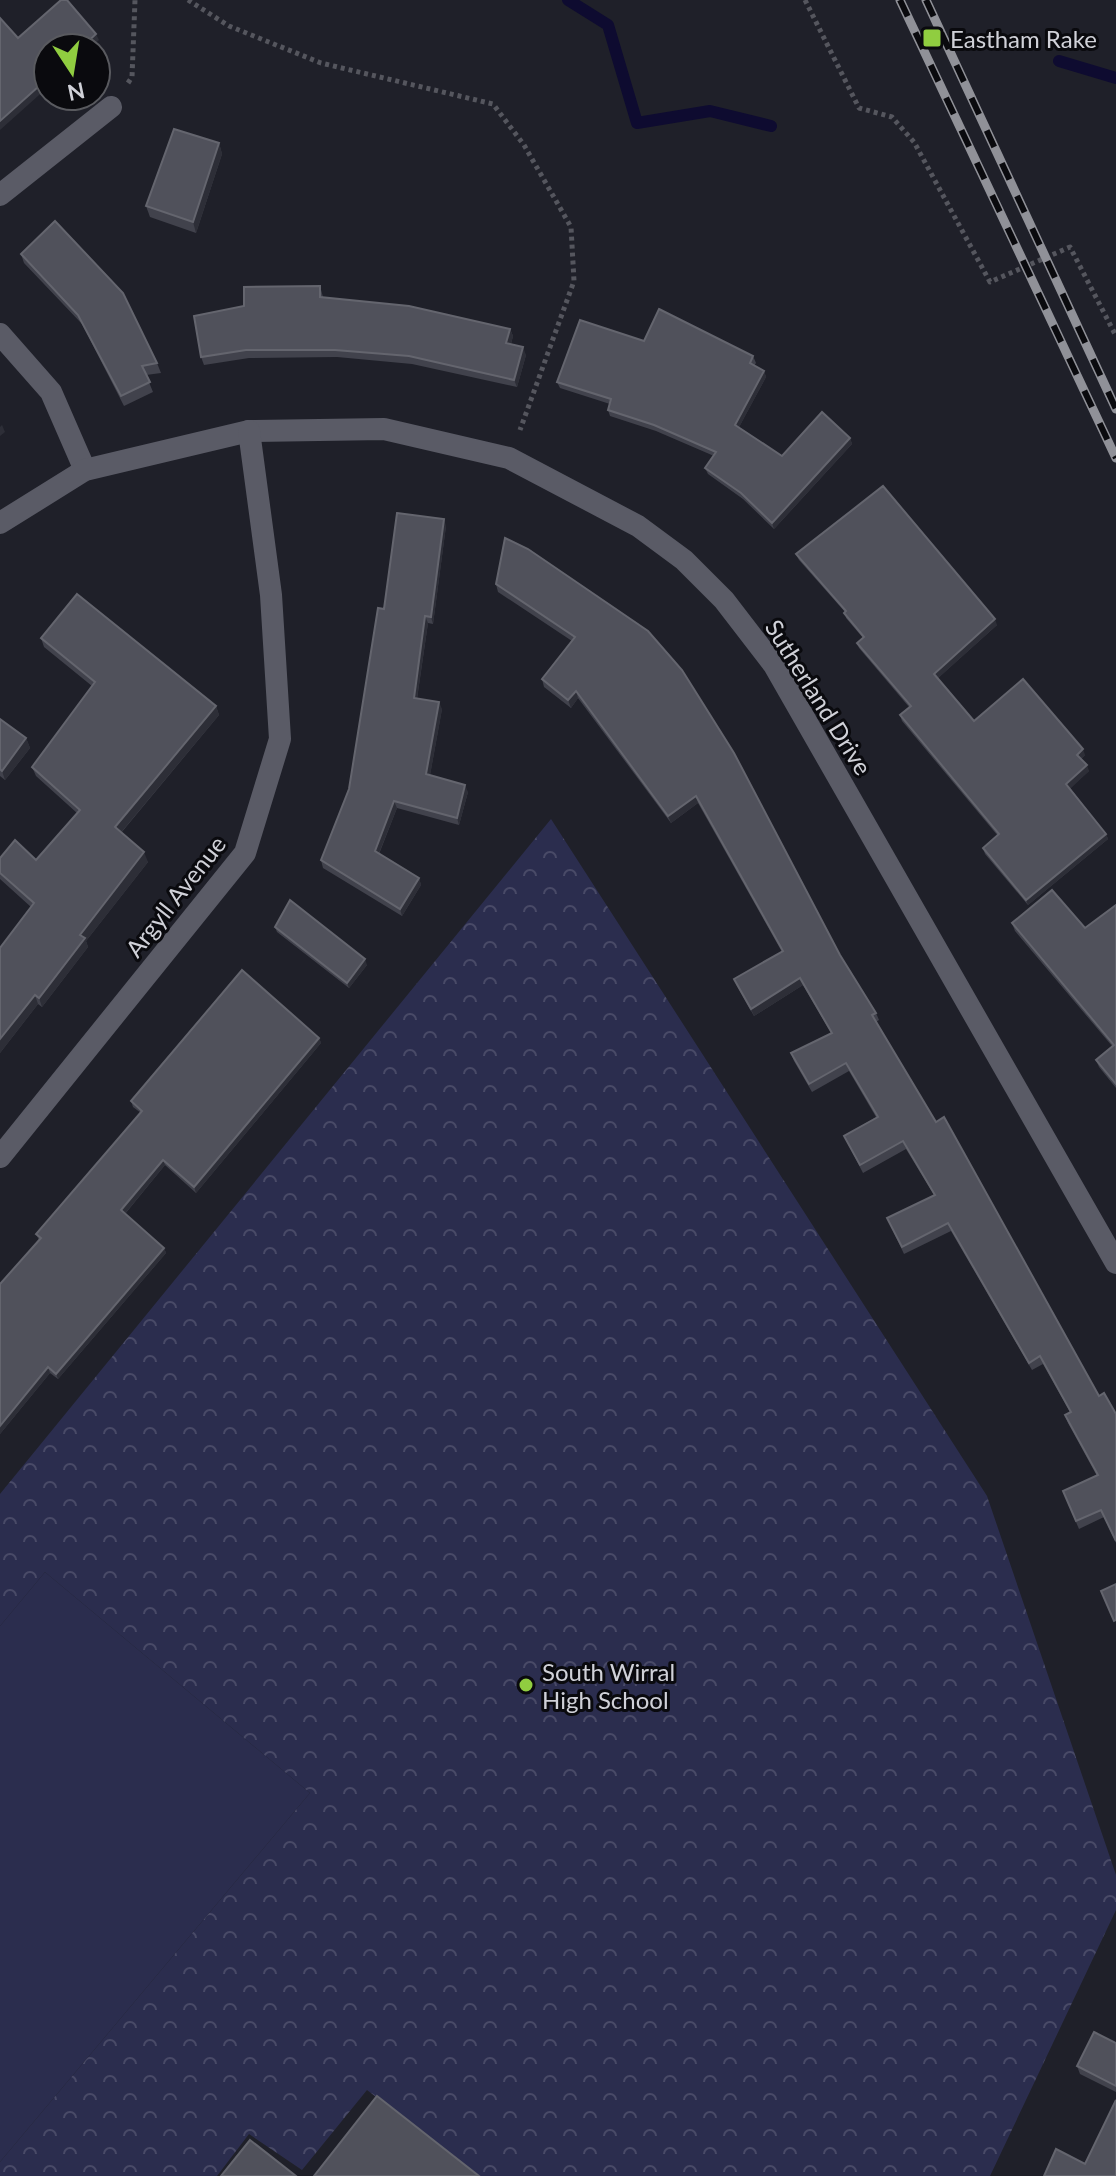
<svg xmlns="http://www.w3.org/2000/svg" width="1116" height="2176" viewBox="0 0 1116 2176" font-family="Lato,sans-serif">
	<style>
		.grass { fill: #2b2d4e }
		.park { fill: url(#park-crowns) }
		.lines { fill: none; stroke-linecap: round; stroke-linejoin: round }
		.stream { stroke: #0e0b30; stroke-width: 12 }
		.path { stroke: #55565e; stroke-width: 5; stroke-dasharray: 4 4; stroke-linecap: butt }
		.minor { stroke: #5a5b66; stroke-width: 22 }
		.rail-casing { stroke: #909198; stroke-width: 9 }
		.rail { stroke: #0a0a0e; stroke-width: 6; stroke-dasharray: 18; stroke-linecap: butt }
		.wall { fill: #41424c }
		.shaded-wall { fill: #2d2e37 }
		.building { fill: #50515b; stroke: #64656e; stroke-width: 2 }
		.poi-dot { fill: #90cd40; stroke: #0a0a0e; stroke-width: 3 }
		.labels { text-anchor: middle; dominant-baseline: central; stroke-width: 6; stroke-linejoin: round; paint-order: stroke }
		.poi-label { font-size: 24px; fill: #d0d1d8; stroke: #0a0a0e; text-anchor: start }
		.street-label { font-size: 24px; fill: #d0d1d8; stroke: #0a0a0e }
	</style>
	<defs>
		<pattern id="park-crowns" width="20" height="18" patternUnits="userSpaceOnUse" patternTransform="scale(2)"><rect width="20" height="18" fill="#2b2d4e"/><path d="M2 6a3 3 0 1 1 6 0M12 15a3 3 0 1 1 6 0" fill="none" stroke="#494a67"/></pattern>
	</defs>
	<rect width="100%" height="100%" fill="#1f2029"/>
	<!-- grass -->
	<polygon class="grass" points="45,1572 310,1793 0,2162 0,1626"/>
	<!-- park -->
	<polygon class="park" points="551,819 987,1496 1116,1875 1116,1910 990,2176 479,2176 367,2090 302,2170 249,2134 217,2176 0,2176 0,2162 310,1793 45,1572 0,1626 0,1494"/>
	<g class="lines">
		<!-- stream -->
		<g class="stream">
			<polyline points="568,0 608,25 637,123 710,111 771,126"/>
			<polyline points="1059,61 1116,78"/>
		</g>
		<!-- path -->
		<g class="path">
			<polyline points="188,0 229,26 321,63 493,104 524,145 571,227 574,281 520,430"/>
			<polyline points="805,0 859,108 892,117 914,142 990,282 1070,247 1116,336"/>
			<polyline points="128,83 132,77 135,0"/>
		</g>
		<!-- minor -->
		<g class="minor">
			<polyline points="0,195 111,107"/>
			<polyline points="0,334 51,392 85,470"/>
			<polyline points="0,523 85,470 249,431 384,429 509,458 638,526 684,560 724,600 774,665 1116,1263"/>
			<polyline points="0,1157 245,853 280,739 271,595 249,431"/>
		</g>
		<defs>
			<g id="rail">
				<polyline points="900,0 1116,458"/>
				<polyline points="926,0 1116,409"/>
			</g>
		</defs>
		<!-- rail casing -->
		<use href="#rail" class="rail-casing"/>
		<!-- rail -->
		<use href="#rail" class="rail"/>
	</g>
	<!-- wall -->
	<g class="wall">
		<polygon points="219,143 222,154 196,233 150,217 146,206"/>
		<polygon points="21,254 157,363 161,373 146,375 153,392 124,406 82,324 24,263"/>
		<polygon points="320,286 323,297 510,329 513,336 511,344 526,355 517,387 412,364 337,357 249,358 204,365 201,357 244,306"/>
		<polygon points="644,341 753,356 756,363 754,366 764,371 766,377 739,427 782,456 850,438 852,444 774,529 743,499 708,474 705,468 714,456 656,431 610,416 608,410 610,404 560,388 557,382"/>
		<polygon points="446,526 433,624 428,623 417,699 442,709 430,775 468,792 459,825 397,808 379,854 419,878 421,885 402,916 323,868 321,860 349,789 384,609"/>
		<polygon points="505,538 840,955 876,1013 879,1020 876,1022 1099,1396 1116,1414 1116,1543 1104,1517 1079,1529 1066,1499 1097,1476 1068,1423 1065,1415 1070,1412 1043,1364 1032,1370 951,1231 904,1254 887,1218 934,1195 906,1149 863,1173 844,1136 876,1117 849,1071 812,1092 794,1061 791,1053 831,1033 803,985 754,1016 737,986 734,979 782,952 698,803 671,823 578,698 571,708 544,687 542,679 572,641 498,592 496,584"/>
		<polygon points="796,554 997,625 938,678 974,721 1085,755 1081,759 1089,771 1070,788 1106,834 1108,839 1028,905 985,854 983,848 998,836 902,721 900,715 909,707 859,648 857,643 863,638 846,618 845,612 799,560"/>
		<polygon points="41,638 216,706 219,715 121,833 148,862 86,941 88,947 42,1007 38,1004 0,1053 0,948 31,907 0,879 0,858 36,860 77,813 36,776 32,767 92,686 44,647"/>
		<polygon points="0,719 26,738 30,748 5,780 0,776"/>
		<polygon points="1116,905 1116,1088 1099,1067 1096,1060 1112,1046 1015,931 1012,923 1085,928"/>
		<polygon points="275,927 367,965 349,988 277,932"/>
		<polygon points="319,1038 321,1043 196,1193 165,1165 125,1214 164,1248 166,1253 58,1379 50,1373 0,1434 0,1284 39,1240 36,1234 141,1113 133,1107 131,1101"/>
		<polygon points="1116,2043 1116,2092 1080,2074 1077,2066"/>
	</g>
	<!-- shaded-wall -->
	<g class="shaded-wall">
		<polygon points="96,34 99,40 90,48 81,48"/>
		<polygon points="48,78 48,87 0,130 0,121"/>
		<polygon points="219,143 222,154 196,233 193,222"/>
		<polygon points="510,329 513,336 509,351 506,343"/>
		<polygon points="523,347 526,355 517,387 514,380"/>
		<polygon points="764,371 766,377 737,431 735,425"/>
		<polygon points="2,425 5,432 0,436 0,427"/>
		<polygon points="850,438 852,444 774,529 772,523"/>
		<polygon points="444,519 446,526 433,624 431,617"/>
		<polygon points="425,616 428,623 416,705 414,698"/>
		<polygon points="995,619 997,625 936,680 934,674"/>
		<polygon points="576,691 578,698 571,708 568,700"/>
		<polygon points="439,702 442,709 429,781 426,774"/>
		<polygon points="216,706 219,715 118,836 115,827"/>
		<polygon points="26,738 30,748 5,780 2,771"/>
		<polygon points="1083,749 1085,755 1079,760 1077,755"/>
		<polygon points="1087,765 1089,771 1069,790 1066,784"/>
		<polygon points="465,785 468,792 459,825 457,818"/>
		<polygon points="696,796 698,803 671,823 668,816"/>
		<polygon points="394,801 397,808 377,858 375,851"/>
		<polygon points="1106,834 1108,839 1028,905 1026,900"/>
		<polygon points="144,852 148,862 86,941 88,947 42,1007 39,998 80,935"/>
		<polygon points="419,878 421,885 402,916 400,909"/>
		<polygon points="365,959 367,965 349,988 347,983"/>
		<polygon points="800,978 803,985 754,1016 751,1009"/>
		<polygon points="35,995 38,1004 0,1053 0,1039"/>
		<polygon points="319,1038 321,1043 196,1193 194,1187"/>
		<polygon points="163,1160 165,1165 123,1216 121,1210"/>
		<polygon points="164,1248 166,1253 58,1379 56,1374"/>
		<polygon points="48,1367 50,1373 0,1434 0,1426"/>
	</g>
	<!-- building -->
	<g class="building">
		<polygon points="61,0 67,0 96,34 81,48 48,48 48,78 0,121 0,18 18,38"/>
		<polygon points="174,129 219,143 193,222 146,206"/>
		<polygon points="55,221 123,293 157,363 142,366 150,382 121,396 78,315 21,254"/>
		<polygon points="320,286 320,297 409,306 510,329 506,343 523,347 514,380 409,356 335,350 246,350 201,357 194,316 244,306 244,287"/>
		<polygon points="659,309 753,356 750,363 764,371 735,425 782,456 822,412 850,438 772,523 741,493 705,468 716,452 654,425 608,410 611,399 557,382 580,320 644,341"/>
		<polygon points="883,486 995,619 934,674 974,721 1023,679 1083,749 1077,755 1087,765 1066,784 1106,834 1026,900 983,848 999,834 900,715 911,706 857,643 864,637 844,613 846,611 796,554"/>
		<polygon points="397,513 444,519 431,617 425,616 414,698 439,702 426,774 465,785 457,818 394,801 375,851 419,878 400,909 321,860 349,789 378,608 384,609"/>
		<polygon points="505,538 528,549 648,631 682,670 734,753 840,955 876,1013 872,1015 936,1122 944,1117 1099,1396 1104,1393 1116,1414 1116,1541 1101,1510 1076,1521 1063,1491 1098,1475 1065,1415 1071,1412 1040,1356 1029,1363 948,1223 902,1247 887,1218 935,1195 903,1141 860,1165 844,1136 878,1117 846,1063 809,1084 791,1053 832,1033 800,978 751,1009 734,979 783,951 696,796 668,816 576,691 568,700 542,679 575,637 496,584"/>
		<polygon points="77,594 216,706 115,827 144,852 80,935 85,938 39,998 35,995 0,1039 0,948 34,903 0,873 0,858 15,840 36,860 80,810 32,767 95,682 41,638"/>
		<polygon points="0,719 26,738 2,771 0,769"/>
		<polygon points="1052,890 1085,928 1116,905 1116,1084 1096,1060 1114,1045 1012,923"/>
		<polygon points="290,900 365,959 347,983 275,927"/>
		<polygon points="242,970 319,1038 194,1187 163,1160 121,1210 164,1248 56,1374 48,1367 0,1426 0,1284 41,1238 36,1234 142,1111 131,1101"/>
		<polygon points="1116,1584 1116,1620 1114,1621 1101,1591"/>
		<polygon points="1094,2032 1116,2043 1116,2086 1077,2066"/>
		<polygon points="377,2096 479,2176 314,2176"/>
		<polygon points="1116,2100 1116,2176 1044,2176 1056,2149 1085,2164"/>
		<polygon points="250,2140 296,2176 221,2176"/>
	</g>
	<!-- markers -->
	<g class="poi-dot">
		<rect x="922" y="28" width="20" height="20" rx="4"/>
		<circle cx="526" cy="1685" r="8"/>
	</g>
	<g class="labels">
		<!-- poi labels -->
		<g class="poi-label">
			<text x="950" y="38">Eastham Rake</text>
			<text x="542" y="1671">South Wirral<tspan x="542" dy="28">High School</tspan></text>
		</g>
		<!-- street labels -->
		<g class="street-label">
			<text transform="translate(819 697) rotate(58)">Sutherland Drive</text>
			<text transform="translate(175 896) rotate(-52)">Argyll Avenue</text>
		</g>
	</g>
	<!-- north arrow -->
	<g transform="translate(72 72) rotate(168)"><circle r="38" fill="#0a0a0e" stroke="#595a5f" stroke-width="2"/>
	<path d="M0-6L14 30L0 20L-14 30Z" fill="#90cd40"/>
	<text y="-12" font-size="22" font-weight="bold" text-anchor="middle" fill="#d0d1d8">N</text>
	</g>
</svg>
